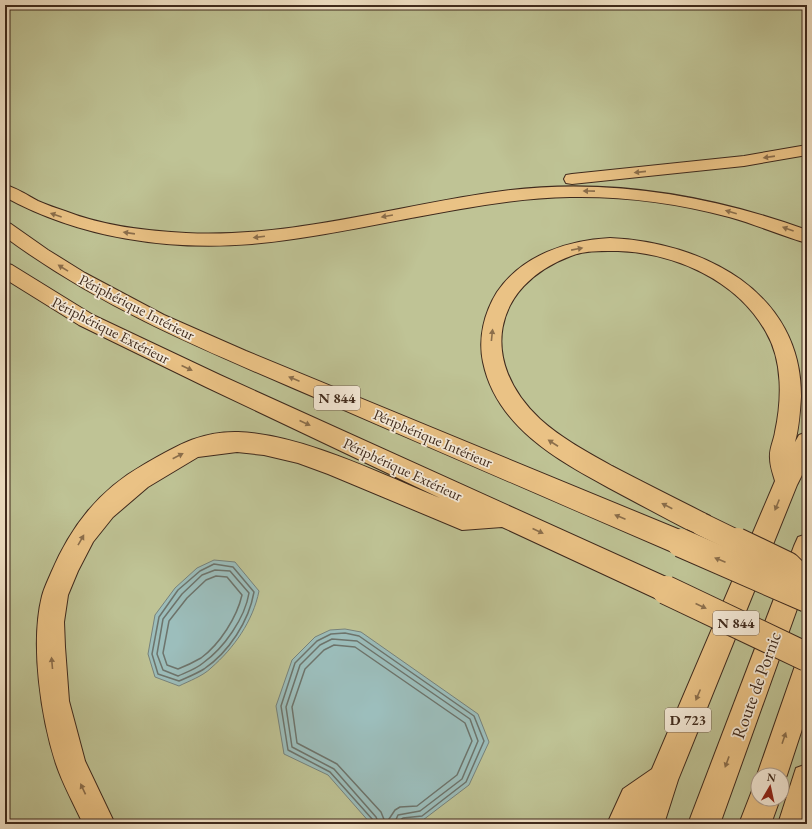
<svg xmlns="http://www.w3.org/2000/svg" width="812" height="829" viewBox="0 0 812 829" font-family="'EB Garamond',serif">
	<style>
		.green { fill: #bfc395; stroke: #7e7658; fill-rule: evenodd }
		.water { fill: #9cbebc; stroke: #76827c }
		.lines { fill: none; stroke-linecap: round; stroke-linejoin: round }
		.shore { stroke: #6d746c; stroke-width: 1.5 }
		.highway-casing { stroke: #3e291c; stroke-width: 2 }
		.highway { fill: #eac285; fill-rule: evenodd }
		.highway-bridge-far1-casing { stroke: #3e291c; stroke-width: 24; stroke-linecap: butt }
		.highway-bridge-casing { stroke: #3e291c; stroke-width: 30; stroke-linecap: butt }
		.highway-bridge-far1 { stroke: #eac285; stroke-width: 22 }
		.highway-bridge { stroke: #eac285; stroke-width: 28 }
		.oneway { fill: #8b6e4b }
		.labels { text-anchor: middle; dominant-baseline: central; stroke-width: 3.5; stroke-linejoin: round; paint-order: stroke }
		.shield { fill: #f8eedd; stroke: #766456; stroke-width: 1 }
		.shield-label { font-size: 14px; font-weight: bold; fill: #3e291c }
		.street-label { font-size: 15px; fill: #3e291c; stroke: #f8eedd }
		.near-street-label { font-size: 18px; fill: #3e291c; stroke: #f8eedd }
	</style>
	<rect width="100%" height="100%" fill="#f4e5ca"/>
	<filter id="stains"><feTurbulence type="fractalNoise" baseFrequency=".005" numOctaves="4"/><feColorMatrix values="0 0 0 0 .2 0 0 0 0 .09 0 0 0 0 .02 0 0 0 .5 -.17"/></filter>
	<radialGradient id="worn" r=".72"><stop offset=".6" stop-color="#630" stop-opacity="0"/><stop offset="1" stop-color="#630" stop-opacity=".3"/></radialGradient>
	<!-- green -->
	<path class="green" d="M 5,5 L 807,5 L 807,824 L 5,824 ZM 758,775 L 782,775 L 782,799 L 758,799 Z"/>
	<!-- water -->
	<g class="water">
		<path d="M 214,560 L 235,562 L 259,591 C 253,621 234,648 211,668 C 203,676 189,681 179,686 L 155,677 L 148,654 L 155,615 L 175,588 L 197,568 Z"/>
		<polygon points="345,629 361,632 478,714 489,742 469,785 423,820 371,824 328,775 284,754 276,706 292,660 315,637 330,630"/>
	</g>
	<g class="lines">
		<!-- shore -->
		<g class="shore">
			<path d="M 214,564 L 233,567 L 254,592 C 249,621 229,652 204,669 C 196,674 188,677 179,681 L 158,674 L 152,654 L 159,617 L 178,590 L 200,571 Z"/>
			<path d="M 215,570 L 230,571 L 249,593 C 245,618 224,648 203,663 C 196,669 187,672 178,676 L 163,670 L 157,654 L 163,619 L 182,594 L 202,575 Z"/>
			<path d="M 216,576 L 227,577 L 242,595 C 237,617 220,644 201,658 C 194,662 186,666 178,669 L 167,665 L 163,653 L 169,621 L 187,598 L 206,580 Z"/>
			<polygon points="334,645 355,647 465,723 472,741 457,775 417,806 400,807 395,810 387,822 385,822 381,812 337,764 297,743 292,707 305,669 324,650"/>
			<polyline points="374,824 373,820 330,772 288,750 281,706 295,663 317,641 331,634 345,633 359,636 474,716 484,741 466,782 422,816 403,818 400,820 399,824"/>
			<polyline points="379,824 376,817 334,769 292,747 286,707 300,665 320,645 332,639 357,641 470,719 478,741 462,779 420,811 398,815 394,824"/>
		</g>
		<defs>
			<g id="highway">
				<polygon points="807,145 807,155 744,166 572,184 566,183 564,179 566,175 572,174 744,156"/>
				<path d="M 5,185 C 17,188 27,195 38,201 C 47,205 56,208 65,211 C 103,226 146,231 186,233 C 288,238 388,208 488,193 C 596,176 705,193 807,230 L 807,243 C 781,236 755,224 729,217 C 678,203 623,196 570,197 C 516,198 464,208 411,218 C 358,228 306,239 252,244 C 168,251 80,238 5,197 Z"/>
				<path d="M 5,222 L 11,224 L 48,250 L 85,273 L 164,315 L 246,351 L 690,534 L 694,543 L 690,552 L 681,555 L 672,552 C 555,502 438,451 321,400 C 209,352 104,310 5,237 Z"/>
				<path d="M 610,238 C 703,242 802,292 801,397 C 800,412 799,428 795,442 L 799,435 L 807,432 L 807,465 L 797,485 L 678,780 L 664,824 L 607,824 L 623,789 L 652,769 L 775,481 C 773,474 770,466 770,458 C 769,449 774,440 775,432 C 782,400 783,361 766,332 C 737,280 675,253 618,251 C 603,251 586,250 571,256 C 491,286 479,362 540,419 C 561,438 587,452 612,466 C 644,483 677,499 710,516 L 713,524 L 710,532 L 701,536 L 692,532 C 665,518 637,503 609,488 C 557,460 496,426 483,362 C 478,338 484,313 497,292 C 522,255 568,240 610,238 Z"/>
				<path d="M 5,263 L 12,265 L 93,315 L 220,375 L 675,581 L 679,590 L 675,599 L 666,603 L 657,599 L 502,527 L 462,530 L 328,474 L 298,463 L 264,455 L 237,452 L 198,457 L 148,487 L 113,517 L 93,542 L 78,571 L 68,595 L 64,622 L 65,647 L 69,701 L 85,761 L 115,824 L 83,824 C 74,804 63,785 56,764 C 41,718 30,644 42,596 C 44,588 48,580 51,573 C 71,526 99,490 143,465 C 175,447 199,431 238,432 C 301,434 381,474 440,498 L 206,387 L 79,325 L 5,279 Z"/>
				<polygon points="807,534 807,581 720,824 688,824 794,546 798,537"/>
				<polygon points="807,656 807,714 787,775 782,786 782,775 758,775 758,778 757,775 797,660"/>
				<polygon points="807,764 807,824 778,824 796,768"/>
				<polygon points="758,786 758,799 780,799 771,824 739,824 753,788"/>
			</g>
		</defs>
		<!-- highway casing -->
		<use href="#highway" class="highway-casing"/>
		<!-- highway -->
		<use href="#highway" class="highway"/>
		<defs>
			<polyline id="highway-bridge-far1" points="701,524 740,543"/>
			<g id="highway-bridge">
				<polyline points="737,542 787,566 807,586"/>
				<polyline points="681,543 807,598"/>
				<polyline points="666,590 807,657"/>
			</g>
		</defs>
		<!-- highway-bridge-far1 casing -->
		<use href="#highway-bridge-far1" class="highway-bridge-far1-casing"/>
		<!-- highway-bridge casing -->
		<use href="#highway-bridge" class="highway-bridge-casing"/>
		<!-- highway-bridge-far1 -->
		<use href="#highway-bridge-far1" class="highway-bridge-far1"/>
		<!-- highway-bridge -->
		<use href="#highway-bridge" class="highway-bridge"/>
	</g>
	<!-- one-way arrows -->
	<defs><path id="oneway-solid" d="M-6-.8H1V-3.2L6.5 0L1 3.2V.8H-6Z"/></defs>
	<g class="oneway">
		<use href="#oneway-solid" transform="translate(769 157) rotate(172)"/>
		<use href="#oneway-solid" transform="translate(640 172) rotate(174)"/>
		<use href="#oneway-solid" transform="translate(589 191) rotate(-179)"/>
		<use href="#oneway-solid" transform="translate(731 212) rotate(-164)"/>
		<use href="#oneway-solid" transform="translate(56 215) rotate(-161)"/>
		<use href="#oneway-solid" transform="translate(387 216) rotate(170)"/>
		<use href="#oneway-solid" transform="translate(788 229) rotate(-160)"/>
		<use href="#oneway-solid" transform="translate(129 233) rotate(-172)"/>
		<use href="#oneway-solid" transform="translate(259 237) rotate(173)"/>
		<use href="#oneway-solid" transform="translate(577 249) rotate(-11)"/>
		<use href="#oneway-solid" transform="translate(63 268) rotate(-148)"/>
		<use href="#oneway-solid" transform="translate(492 335) rotate(-84)"/>
		<use href="#oneway-solid" transform="translate(187 368) rotate(25)"/>
		<use href="#oneway-solid" transform="translate(294 379) rotate(-157)"/>
		<use href="#oneway-solid" transform="translate(305 423) rotate(25)"/>
		<use href="#oneway-solid" transform="translate(553 443) rotate(-147)"/>
		<use href="#oneway-solid" transform="translate(178 456) rotate(-27)"/>
		<use href="#oneway-solid" transform="translate(777 505) rotate(112)"/>
		<use href="#oneway-solid" transform="translate(667 506) rotate(-153)"/>
		<use href="#oneway-solid" transform="translate(620 517) rotate(-157)"/>
		<use href="#oneway-solid" transform="translate(538 531) rotate(25)"/>
		<use href="#oneway-solid" transform="translate(81 540) rotate(-60)"/>
		<use href="#oneway-solid" transform="translate(720 560) rotate(-157)"/>
		<use href="#oneway-solid" transform="translate(701 606) rotate(25)"/>
		<use href="#oneway-solid" transform="translate(52 663) rotate(-95)"/>
		<use href="#oneway-solid" transform="translate(698 695) rotate(113)"/>
		<use href="#oneway-solid" transform="translate(784 738) rotate(-71)"/>
		<use href="#oneway-solid" transform="translate(727 762) rotate(110)"/>
		<use href="#oneway-solid" transform="translate(83 789) rotate(-115)"/>
	</g>
	<g class="labels">
		<!-- shield labels -->
		<g class="shield">
			<rect x="314" y="386" width="46" height="24" rx="3"/>
			<rect x="713" y="611" width="46" height="24" rx="3"/>
			<rect x="665" y="708" width="46" height="24" rx="3"/>
		</g>
		<g class="shield-label">
			<text x="337" y="398">N 844</text>
			<text x="736" y="623">N 844</text>
			<text x="688" y="720">D 723</text>
		</g>
		<!-- street labels -->
		<g class="street-label">
			<text transform="translate(137 307) rotate(27)">Périphérique Intérieur</text>
			<text transform="translate(111 330) rotate(27)">Périphérique Extérieur</text>
			<text transform="translate(433 438) rotate(23)">Périphérique Intérieur</text>
			<text transform="translate(403 469) rotate(25)">Périphérique Extérieur</text>
		</g>
		<!-- near-street labels -->
		<g class="near-street-label">
			<text transform="translate(756 685) rotate(-70)">Route de Pornic</text>
		</g>
	</g>
	<!-- margin -->
	<rect width="812" height="829" fill="none" stroke="#f4e5ca" stroke-width="20"/>
	<rect x="6" y="6" width="800" height="817" fill="none" stroke="#3e291c" stroke-width="2"/>
	<rect x="10" y="10" width="792" height="809" fill="none" stroke="#3e291c"/>
	<!-- north arrow -->
	<g transform="translate(770 787) rotate(9)"><circle r="19" fill="#f8eedd" stroke="#ae9f90"/>
	<path d="M0-3L7 15L0 10L-7 15Z" fill="#8f2418"/>
	<text y="-6" font-size="11" font-weight="bold" text-anchor="middle" fill="#3e291c">N</text>
	</g>
	<rect width="100%" height="100%" filter="url(#stains)"/>
	<rect width="100%" height="100%" fill="url(#worn)"/>
</svg>
